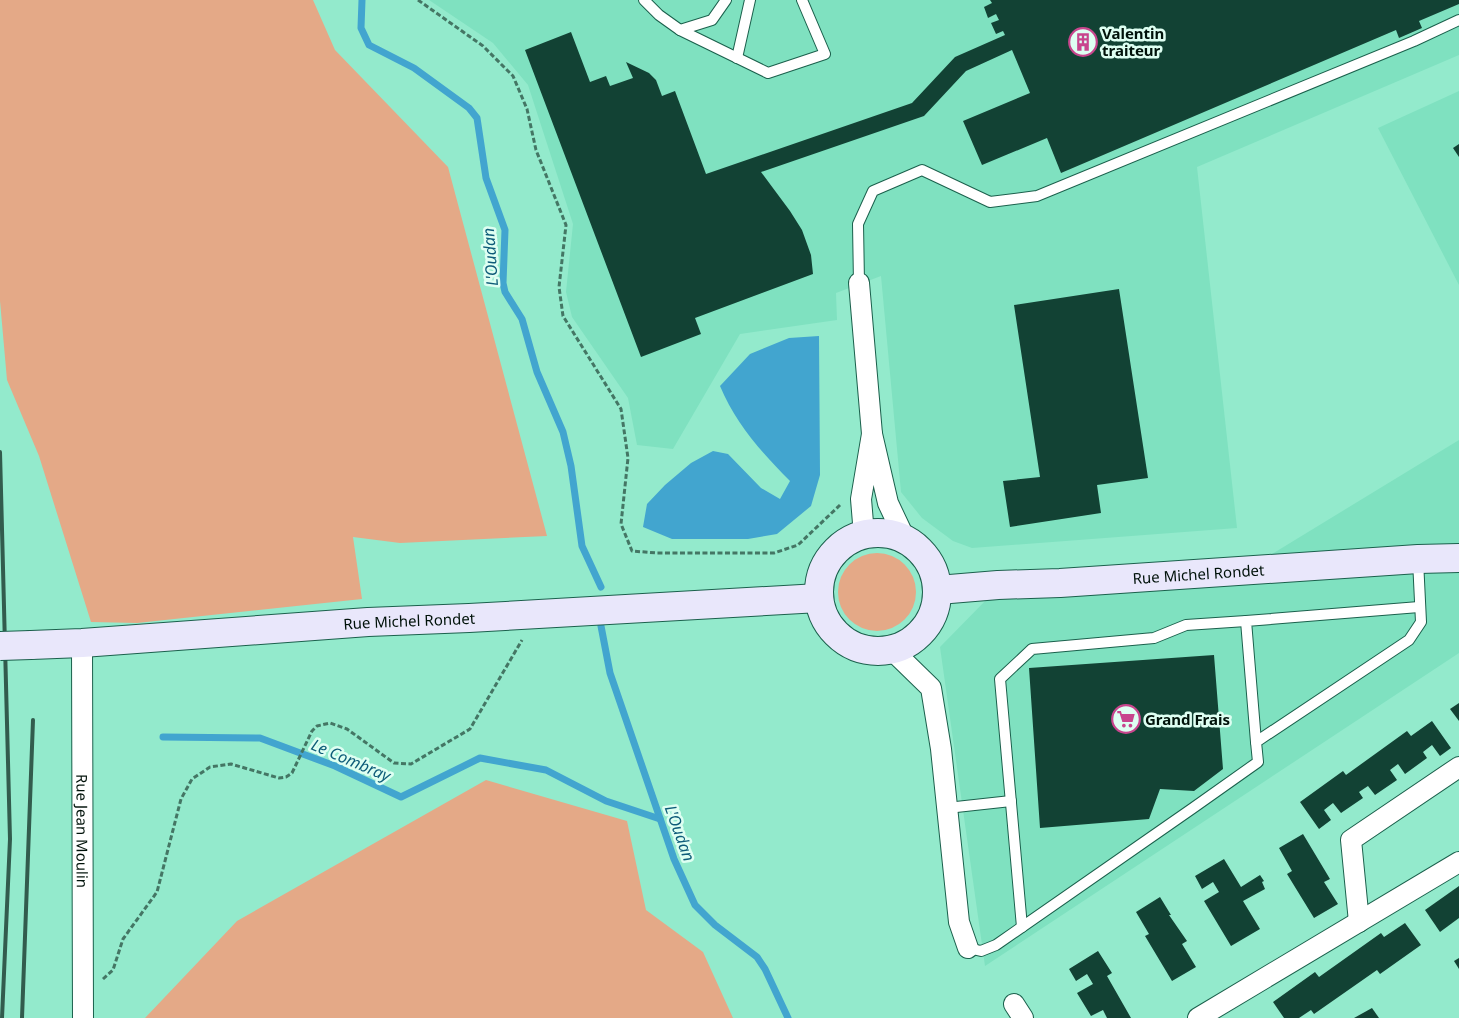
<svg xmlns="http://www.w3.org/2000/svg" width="1459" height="1018" viewBox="0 0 1459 1018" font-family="'Noto Sans',sans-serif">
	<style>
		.built { fill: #7fe1c0 }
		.green { fill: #e4a987 }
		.water { fill: #42a5cf }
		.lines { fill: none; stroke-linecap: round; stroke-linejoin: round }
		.stream { stroke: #42a5cf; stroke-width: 7 }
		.building { fill: #124234 }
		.lane-casing { stroke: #1b604c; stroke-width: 12 }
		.street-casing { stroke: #1b604c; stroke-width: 22 }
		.secondary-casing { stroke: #1b604c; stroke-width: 30 }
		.path { stroke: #447664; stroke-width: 3; stroke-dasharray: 5 2.5; stroke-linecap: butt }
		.lane { stroke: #fff; stroke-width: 10 }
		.street { stroke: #fff; stroke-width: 20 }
		.secondary { stroke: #e9e7fb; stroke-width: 28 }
		.rail { stroke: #325c4d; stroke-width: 4 }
		.secondary-bridge-casing { stroke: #1b604c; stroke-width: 30; stroke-linecap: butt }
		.secondary-bridge { stroke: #e9e7fb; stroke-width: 28 }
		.labels { text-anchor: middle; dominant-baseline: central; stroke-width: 5; stroke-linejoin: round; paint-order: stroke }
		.poi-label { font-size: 15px; font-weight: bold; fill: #00120a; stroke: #defff2; text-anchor: start }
		.street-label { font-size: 15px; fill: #00120a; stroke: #defff2 }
		.water-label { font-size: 16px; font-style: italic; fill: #0e5c79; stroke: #defff2 }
	</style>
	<rect width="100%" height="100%" fill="#93eacc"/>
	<!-- built -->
	<g class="built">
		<polygon points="429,0 1459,0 1459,55 1197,167 1237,528 972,548 953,541 922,518 901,492 881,276 836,293 837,320 740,334 673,449 637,445 628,398 572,317 566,292 573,224 528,85 493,43"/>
		<polygon points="1459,91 1459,285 1378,128"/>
		<polygon points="1459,440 1459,653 985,966 940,647 987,599 1226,582"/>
	</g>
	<!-- green -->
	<g class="green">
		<polygon points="0,0 313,0 335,50 448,167 547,536 400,543 353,537 362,599 137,623 91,622 39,456 7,380 0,301"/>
		<circle cx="877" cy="592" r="39"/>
		<polygon points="486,780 627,821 646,910 703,952 733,1018 145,1018 237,921"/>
	</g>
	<!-- water -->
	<path class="water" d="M 819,336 L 820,475 L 811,506 L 777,534 L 748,539 L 672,539 L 643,527 L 647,504 L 665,485 L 691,463 L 713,451 L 728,454 L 761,488 L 780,499 L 790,481 C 762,453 736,424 720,386 L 750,354 L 789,338 Z"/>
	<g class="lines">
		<!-- stream -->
		<g class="stream">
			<polyline points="362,0 361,28 369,45 414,68 469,108 477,118 486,178 505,230 503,283 505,292 522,319 537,372 563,432 571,466 582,546 601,587"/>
			<polyline points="601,626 610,673 674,859 695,905 715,925 757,957 765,969 788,1018"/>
			<polyline points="163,737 260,738 335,766 401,797 480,758 546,770 606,801 660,819"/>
		</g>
	</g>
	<!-- building -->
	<g class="building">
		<polygon points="990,0 1459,0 1459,4 1419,21 1422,28 1399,38 1396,30 1061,173 1047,138 982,165 963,121 1030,93 1012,50 966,71 924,116 761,172 790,211 802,230 811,255 813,274 695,318 701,334 641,357 525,50 571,32 590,82 606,76 610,86 633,78 626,62 649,73 656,80 662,96 675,91 706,174 912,103 955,57 1005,35 1003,31 996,34 991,23 999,20 996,14 988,18 984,7 992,3"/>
		<polygon points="1459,144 1459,157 1453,148"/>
		<polygon points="1119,289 1148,478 1097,485 1101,513 1010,527 1003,481 1040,477 1014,305"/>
		<polygon points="1214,655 1223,769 1194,791 1160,789 1149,819 1040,828 1029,668"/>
		<polygon points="1459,703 1459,721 1450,709"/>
		<polygon points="1432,721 1451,748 1440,756 1432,745 1423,752 1427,758 1405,774 1398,764 1390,770 1397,780 1375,795 1368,786 1359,792 1363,798 1341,813 1333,803 1324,810 1331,820 1319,829 1300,802 1343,771 1346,775 1407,731 1411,736"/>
		<polygon points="1303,834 1330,879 1324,882 1338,904 1314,918 1287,874 1292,871 1279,848"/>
		<polygon points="1224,859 1241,887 1260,875 1264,881 1262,882 1265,889 1243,901 1260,929 1231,946 1204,901 1219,892 1213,882 1202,889 1195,876"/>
		<polygon points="1459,886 1459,918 1440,932 1425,910"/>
		<polygon points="1160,897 1171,915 1169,915 1187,941 1182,944 1196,967 1172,981 1145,936 1149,934 1136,912"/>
		<polygon points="1405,923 1421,945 1380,974 1377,970 1314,1014 1311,1010 1299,1018 1284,1018 1273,1002 1315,972 1319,977 1381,933 1384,937"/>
		<polygon points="1098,951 1112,973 1107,976 1131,1018 1107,1018 1103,1010 1091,1016 1077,993 1093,984 1087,974 1076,981 1069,969"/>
		<polygon points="1459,958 1459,969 1454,961"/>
		<polygon points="1372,1008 1379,1018 1354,1018"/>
	</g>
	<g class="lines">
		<defs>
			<g id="lane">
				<polyline points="644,0 659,15 680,30 712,20 726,0"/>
				<polyline points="680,30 768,73 825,54 802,0"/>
				<polyline points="737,58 750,0"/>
				<polyline points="859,283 858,224 873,191 922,170 990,202 1037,196 1414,41 1459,20"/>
				<polyline points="1256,742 1246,621 1419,607"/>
				<polyline points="947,808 1011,801"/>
				<polyline points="1022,927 1000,679 1032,649 1154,638 1186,625 1246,621"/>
				<polyline points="968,948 981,951 996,945 1193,808 1258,762 1256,742 1409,640 1421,622 1418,560"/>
			</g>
			<g id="street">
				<polyline points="859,283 872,434"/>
				<polyline points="864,535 861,499 872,434 888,503 905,539"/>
				<path id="s1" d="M 82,643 L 83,1018"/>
				<polyline points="892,650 931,688 941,749 959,922 968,948"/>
				<polyline points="1359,922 1351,840 1459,767"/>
				<polyline points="1014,1004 1023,1018"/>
				<polyline points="1198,1018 1459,862"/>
			</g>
			<g id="secondary">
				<circle cx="878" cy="592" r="59"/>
				<path id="s2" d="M 938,590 L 998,585 L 1060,583 L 1418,559 L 1459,558"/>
				<path id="s3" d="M 31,645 L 82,643 L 368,622 L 469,618 L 819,598"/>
			</g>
		</defs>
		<!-- lane casing -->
		<use href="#lane" class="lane-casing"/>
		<!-- street casing -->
		<use href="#street" class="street-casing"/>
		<!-- secondary casing -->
		<use href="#secondary" class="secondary-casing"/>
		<!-- path -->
		<g class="path">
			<polyline points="418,0 483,46 513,76 527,109 536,150 566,225 559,287 563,316 621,409 628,458 621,524 632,551 657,553 774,553 798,545 840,505"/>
			<polyline points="103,979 113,970 123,939 157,892 181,799 192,779 210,767 231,764 279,778 286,777 292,773 312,731 317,726 330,723 347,729 394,763 411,764 470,729 522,640"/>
		</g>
		<!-- lane -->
		<use href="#lane" class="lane"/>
		<!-- street -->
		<use href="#street" class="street"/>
		<!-- secondary -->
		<use href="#secondary" class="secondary"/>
		<!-- rail -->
		<g class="rail">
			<polyline points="0,452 10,839 2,1018"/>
			<polyline points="22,1018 33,720"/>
		</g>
		<defs>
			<polyline id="secondary-bridge" points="0,646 31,645"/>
		</defs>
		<!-- secondary-bridge casing -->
		<use href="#secondary-bridge" class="secondary-bridge-casing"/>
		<!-- secondary-bridge -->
		<use href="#secondary-bridge" class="secondary-bridge"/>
	</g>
	<!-- icons -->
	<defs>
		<symbol id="building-ring" viewBox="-11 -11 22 22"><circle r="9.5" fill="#defff2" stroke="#c8458d" stroke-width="1.5"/><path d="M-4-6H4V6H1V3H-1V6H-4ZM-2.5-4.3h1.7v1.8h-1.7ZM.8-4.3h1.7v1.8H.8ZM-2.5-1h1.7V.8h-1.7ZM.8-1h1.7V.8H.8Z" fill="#c8458d"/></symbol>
		<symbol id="supermarket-ring" viewBox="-11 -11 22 22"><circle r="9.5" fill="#defff2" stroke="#c8458d" stroke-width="1.5"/><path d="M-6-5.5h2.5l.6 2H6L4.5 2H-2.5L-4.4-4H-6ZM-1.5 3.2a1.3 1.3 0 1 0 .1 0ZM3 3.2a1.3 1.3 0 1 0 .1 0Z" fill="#c8458d"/></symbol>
	</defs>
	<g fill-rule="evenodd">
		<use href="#building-ring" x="1067" y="26" width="32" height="32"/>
		<use href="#supermarket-ring" x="1110" y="703" width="32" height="32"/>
	</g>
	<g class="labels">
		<!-- poi labels -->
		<g class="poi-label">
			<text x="1102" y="33">Valentin<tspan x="1102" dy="17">traiteur</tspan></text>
			<text x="1145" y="719">Grand Frais</text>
		</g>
		<!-- street labels -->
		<g class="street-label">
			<text stroke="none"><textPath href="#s2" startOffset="261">Rue Michel Rondet</textPath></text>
			<text stroke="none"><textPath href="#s3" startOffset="379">Rue Michel Rondet</textPath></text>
			<text stroke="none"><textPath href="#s1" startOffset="188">Rue Jean Moulin</textPath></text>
		</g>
		<!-- water labels -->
		<g class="water-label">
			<text transform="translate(490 257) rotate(-94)">L'Oudan</text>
			<text transform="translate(351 760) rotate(23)">Le Combray</text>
			<text transform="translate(680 833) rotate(70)">L'Oudan</text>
		</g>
	</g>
</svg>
